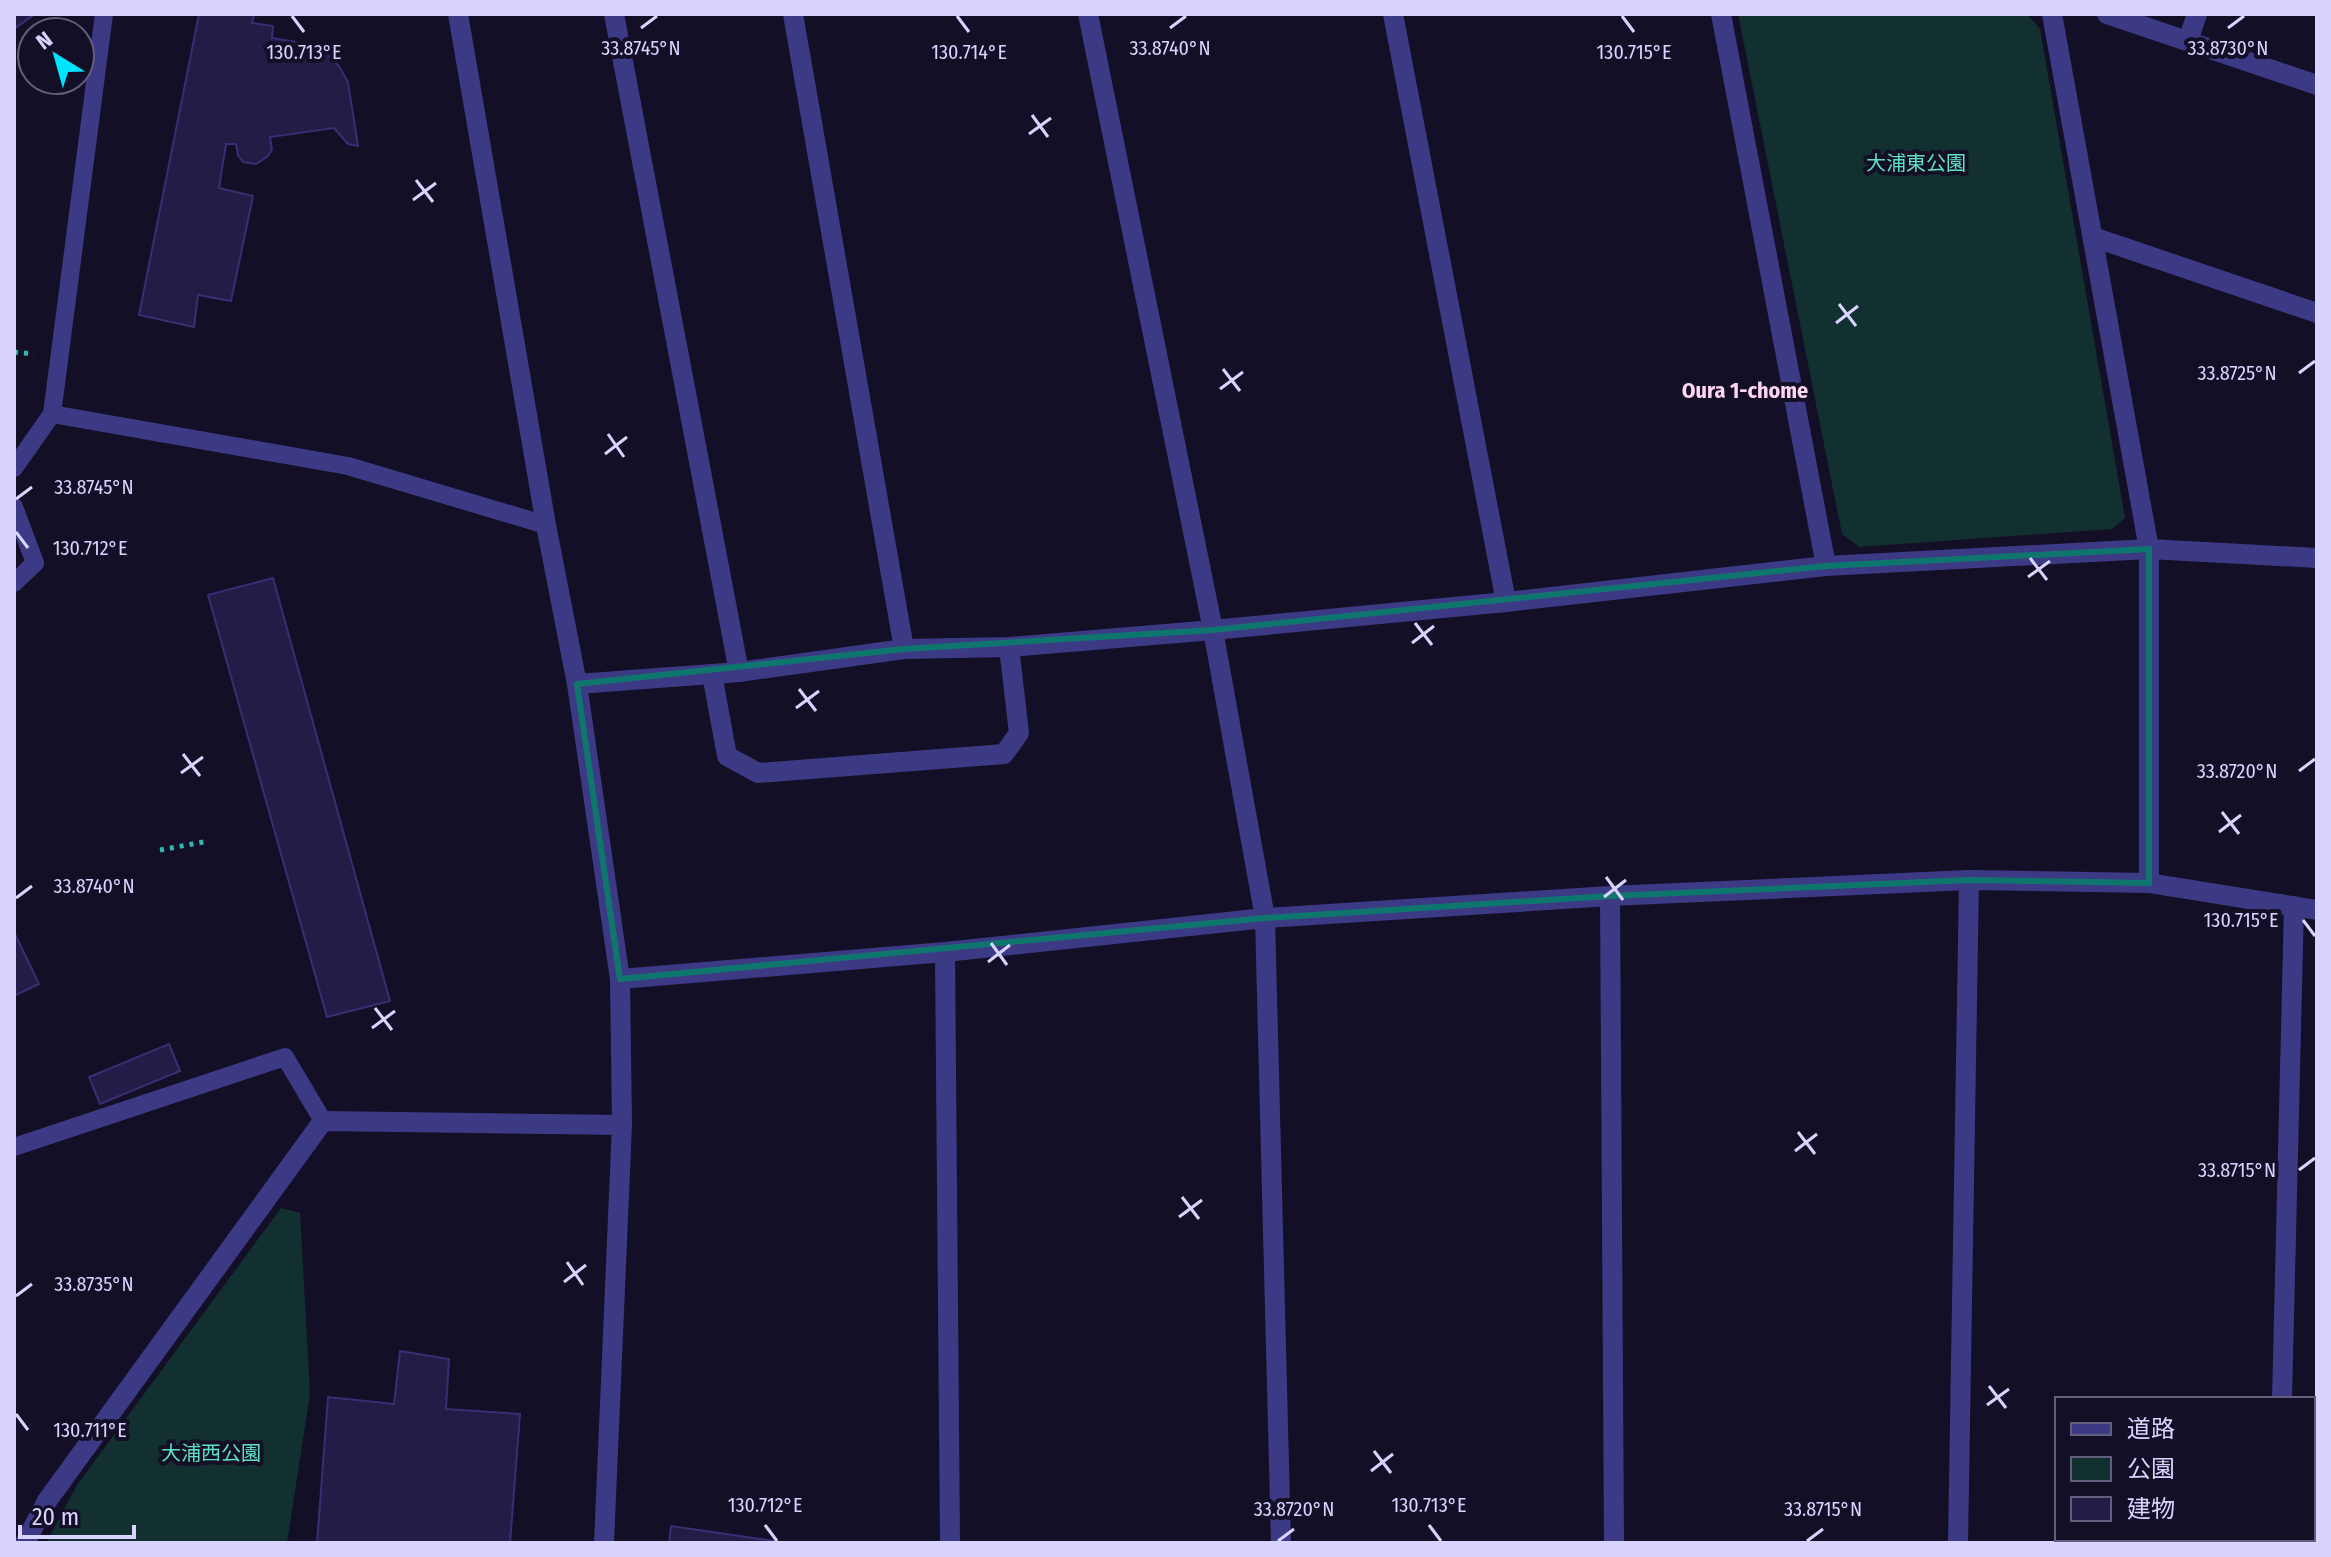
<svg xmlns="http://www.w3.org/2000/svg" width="2331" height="1557" viewBox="0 0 2331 1557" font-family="'Fira Sans Condensed','Noto Sans JP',sans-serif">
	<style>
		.green { fill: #12302f }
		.building { fill: #241b47; stroke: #3b2d73; stroke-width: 2 }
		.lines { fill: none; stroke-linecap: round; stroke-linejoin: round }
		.path { stroke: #2fb8b0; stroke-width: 5; stroke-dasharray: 4 6; stroke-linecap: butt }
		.service { stroke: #3d3a85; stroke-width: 18 }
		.minor { stroke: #3d3a85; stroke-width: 20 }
		.tertiary { stroke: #3d3a85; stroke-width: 20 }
		.marked { fill: none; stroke: #0f766e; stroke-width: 6; stroke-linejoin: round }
		.ticks { fill: none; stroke: #d9d4ff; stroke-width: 3 }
		.labels { text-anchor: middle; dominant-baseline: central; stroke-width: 8; stroke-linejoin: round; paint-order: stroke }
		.park-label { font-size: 20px; fill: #5fe0c0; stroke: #130f26 }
		.neighbourhood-label { font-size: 22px; font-weight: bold; fill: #ffd6f0; stroke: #130f26 }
		.ticks-label { font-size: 20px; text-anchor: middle; fill: #d9d4ff; stroke: #130f26; stroke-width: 8; stroke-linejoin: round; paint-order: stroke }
	</style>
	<rect width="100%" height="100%" fill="#130f26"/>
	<!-- green -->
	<g class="green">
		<polygon points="1738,14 2027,14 2040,29 2125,518 2112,529 1859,547 1842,534"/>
		<polygon points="281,1208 300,1213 310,1394 287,1543 46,1543 77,1485"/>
	</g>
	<!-- building -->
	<g class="building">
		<polygon points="14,14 35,14 14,29"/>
		<polygon points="199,14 254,14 252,23 273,26 272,38 308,44 326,53 339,66 348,82 358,146 348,144 334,128 270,137 272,150 267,157 256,164 243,162 238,155 236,144 226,144 219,188 253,196 231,301 198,295 194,327 139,315"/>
		<polygon points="273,578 390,1001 327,1017 208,595"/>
		<polygon points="14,932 39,984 14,996"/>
		<polygon points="169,1044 180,1071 100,1104 89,1077"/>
		<polygon points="400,1351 449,1359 446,1409 520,1414 510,1543 317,1543 328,1397 394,1404"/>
		<polygon points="671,1526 787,1543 669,1543"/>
	</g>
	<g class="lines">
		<!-- path -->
		<g class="path">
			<polyline points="14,352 34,354"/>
			<polyline points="160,850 209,841"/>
		</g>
		<!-- service -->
		<g class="service">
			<polyline points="52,414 348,466 546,525"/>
			<polyline points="14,468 52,414 104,14"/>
			<polyline points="14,507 35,563 14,583"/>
			<polyline points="14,1147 285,1057 323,1121"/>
		</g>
		<!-- minor -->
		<g class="minor">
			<polyline points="614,14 739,672"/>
			<polyline points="793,14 904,649"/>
			<polyline points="1088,14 1213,630 1265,918 1281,1543"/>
			<polyline points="1393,14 1506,602"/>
			<polyline points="1721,14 1826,566"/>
			<polyline points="2052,14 2149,549 2149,883"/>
			<polyline points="2107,14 2317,85"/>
			<polyline points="2188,41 2197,14"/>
			<polyline points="2093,237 2317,313"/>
			<polyline points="712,674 727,756 758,773 1004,754 1019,733 1009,647"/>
			<polyline points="577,684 739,672 904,649 1009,647 1213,630 1506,602 1826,566 2149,549 2317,558"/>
			<polyline points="1610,896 1614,1543"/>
			<polyline points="945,952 950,1543"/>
			<polyline points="620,979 945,952 1265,918 1610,896 1969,880 2149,883 2317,910"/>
			<polyline points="2282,1399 2294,906"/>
			<polyline points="25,1543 47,1501 323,1121 622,1125"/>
			<polyline points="1958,1543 1969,880"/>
			<polyline points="2278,1543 2278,1539"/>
		</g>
		<!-- tertiary -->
		<polyline class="tertiary" points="458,14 546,525 577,684 620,979 622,1125 604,1543"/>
	</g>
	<!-- marked area -->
	<path class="marked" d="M 2149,549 L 2149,883 L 1969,880 L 1610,896 L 1265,918 L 620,979 L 577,684 L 904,649 L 1213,630 L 1826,566 Z"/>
	<!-- ticks -->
	<path class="ticks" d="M 292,16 L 304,32M 957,16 L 969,32M 1622,16 L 1634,32M 641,28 L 657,16M 1170,28 L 1186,16M 2228,28 L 2244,16M 1032,115 L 1048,137M 1029,134 L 1051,118M 416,180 L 433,202M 413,200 L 436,183M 1839,304 L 1856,326M 1836,323 L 1858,306M 1223,369 L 1240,391M 2299,373 L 2315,361M 1220,389 L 1243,372M 608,434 L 624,457M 605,454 L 627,437M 16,499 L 32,487M 16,532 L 28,548M 2030,558 L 2047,580M 2028,577 L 2050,561M 1415,623 L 1432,645M 1412,643 L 1434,626M 799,689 L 816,711M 796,708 L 819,691M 183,754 L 200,776M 2299,771 L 2315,759M 181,773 L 203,757M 2222,812 L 2239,834M 2219,832 L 2241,815M 1606,877 L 1623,900M 1604,897 L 1626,880M 16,898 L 32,886M 2303,920 L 2315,936M 991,943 L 1007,965M 988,962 L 1010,945M 375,1008 L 392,1030M 372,1028 L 395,1011M 1798,1132 L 1815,1154M 1795,1151 L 1817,1134M 2299,1170 L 2315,1158M 1182,1197 L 1199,1219M 1179,1217 L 1202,1200M 567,1262 L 583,1285M 564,1282 L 586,1265M 16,1296 L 32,1284M 1989,1386 L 2006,1408M 1987,1405 L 2009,1389M 16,1414 L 28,1430M 1374,1451 L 1391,1473M 1371,1471 L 1393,1454M 765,1525 L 777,1541M 1429,1525 L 1441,1541M 1278,1541 L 1294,1529M 1807,1541 L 1823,1529"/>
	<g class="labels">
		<!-- park labels -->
		<g class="park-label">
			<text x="1916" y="163">大浦東公園</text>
			<text x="211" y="1453">大浦西公園</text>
		</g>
		<!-- neighbourhood labels -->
		<g class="neighbourhood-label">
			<text x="1745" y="390">Oura 1-chome</text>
		</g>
	</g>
	<g class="ticks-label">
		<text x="641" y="55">33.8745°N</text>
		<text x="1170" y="55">33.8740°N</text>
		<text x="2228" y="55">33.8730°N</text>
		<text x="304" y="59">130.713°E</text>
		<text x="969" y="59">130.714°E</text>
		<text x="1634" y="59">130.715°E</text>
		<text x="2237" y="380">33.8725°N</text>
		<text x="94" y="494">33.8745°N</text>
		<text x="90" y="555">130.712°E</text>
		<text x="2237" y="778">33.8720°N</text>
		<text x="94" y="893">33.8740°N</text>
		<text x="2241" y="927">130.715°E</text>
		<text x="2237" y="1177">33.8715°N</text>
		<text x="94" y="1291">33.8735°N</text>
		<text x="90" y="1437">130.711°E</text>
		<text x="765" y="1512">130.712°E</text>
		<text x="1429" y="1512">130.713°E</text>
		<text x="1294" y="1516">33.8720°N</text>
		<text x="1823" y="1516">33.8715°N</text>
	</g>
	<!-- border -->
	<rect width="2331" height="1557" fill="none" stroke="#d9d4ff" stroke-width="32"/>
	<!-- legend -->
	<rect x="2055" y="1397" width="260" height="144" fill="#130f26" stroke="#625e7d" stroke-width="2"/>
	<rect x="2071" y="1423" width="40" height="12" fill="#3d3a85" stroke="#625e7d" stroke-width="2"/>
	<text x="2127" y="1437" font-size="24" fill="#d9d4ff">道路</text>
	<rect x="2071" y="1457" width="40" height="24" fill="#12302f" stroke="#625e7d" stroke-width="2"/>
	<text x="2127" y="1477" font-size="24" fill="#d9d4ff">公園</text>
	<rect x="2071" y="1497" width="40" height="24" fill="#241b47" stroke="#625e7d" stroke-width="2"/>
	<text x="2127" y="1517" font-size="24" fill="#d9d4ff">建物</text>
	<!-- north arrow -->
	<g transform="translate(56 56) rotate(323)"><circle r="38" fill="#130f26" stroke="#625e7d" stroke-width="2"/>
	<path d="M0-6L14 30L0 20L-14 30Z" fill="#00e5ff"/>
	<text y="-12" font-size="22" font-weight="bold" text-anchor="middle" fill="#d9d4ff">N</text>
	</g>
	<!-- scale -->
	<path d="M20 1525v12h114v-12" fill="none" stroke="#d9d4ff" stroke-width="4"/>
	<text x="32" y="1525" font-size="24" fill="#d9d4ff" stroke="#130f26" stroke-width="6" paint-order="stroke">20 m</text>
</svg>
